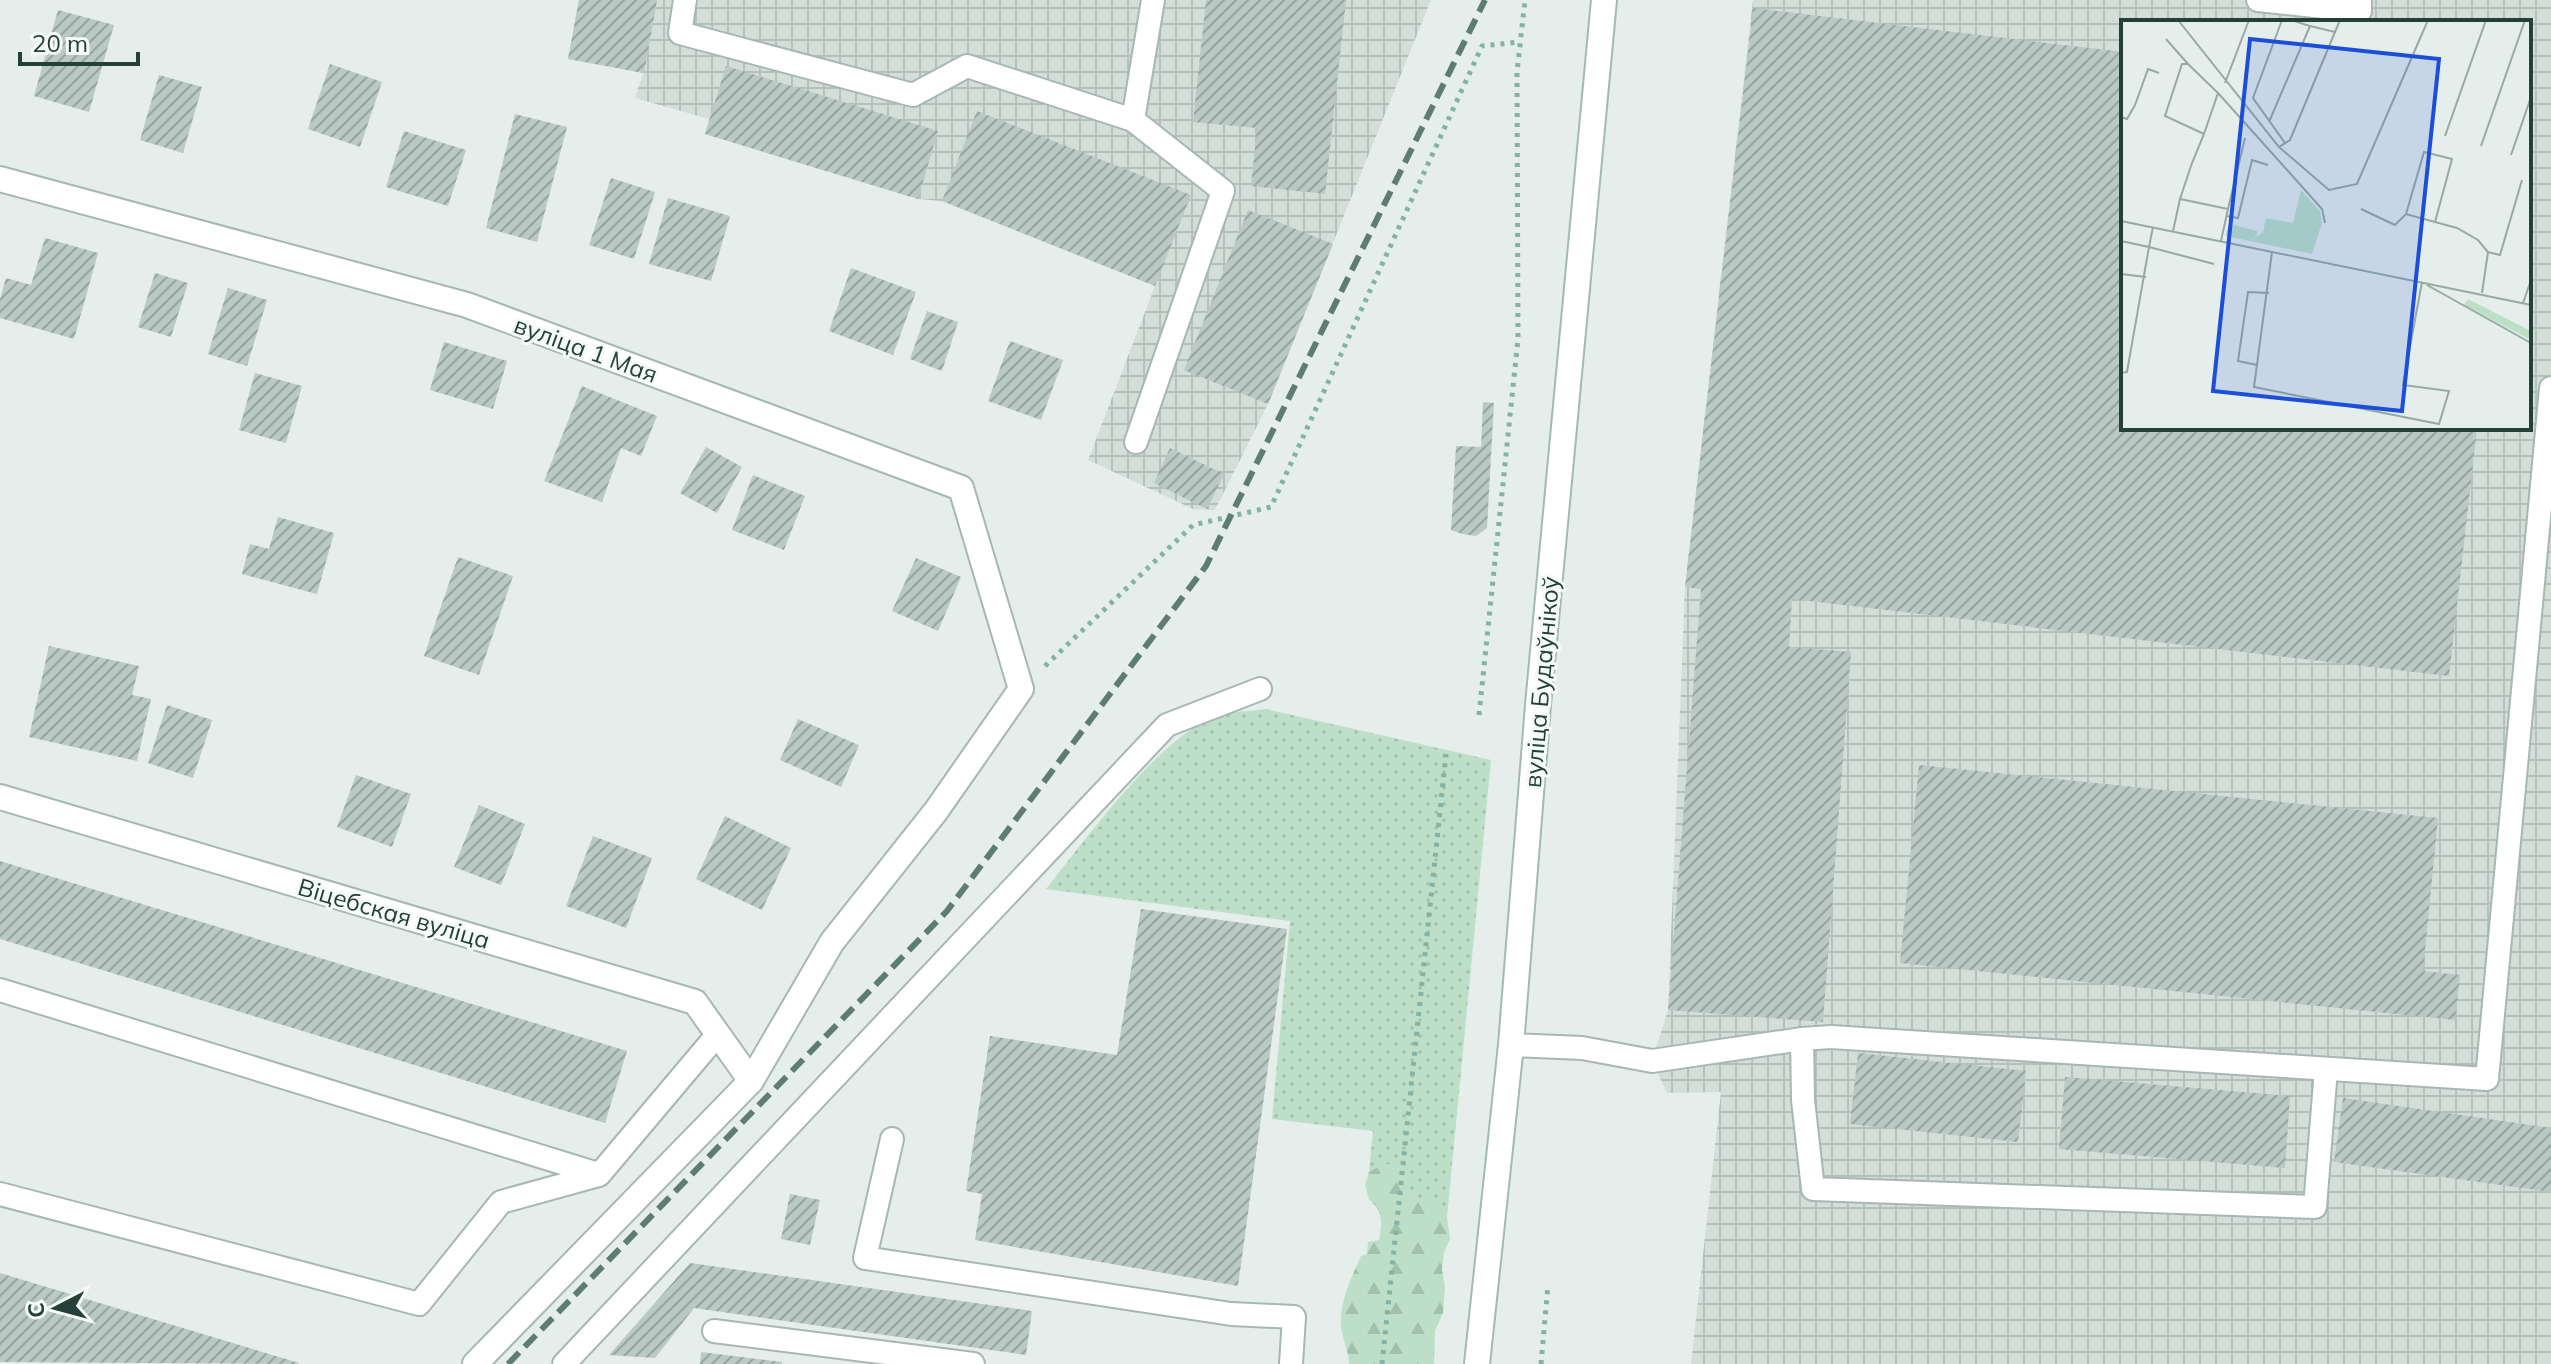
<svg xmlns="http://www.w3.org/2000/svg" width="2551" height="1364" viewBox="0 0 2551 1364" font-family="Mulish,sans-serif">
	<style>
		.industrial { fill: url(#industrial-grid); fill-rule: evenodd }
		.grass { fill: url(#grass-dots) }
		.forest { fill: url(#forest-firs) }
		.building { fill: url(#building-hatch) }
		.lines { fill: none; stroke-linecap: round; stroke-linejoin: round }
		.lane-casing { stroke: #a7b7b1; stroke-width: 26 }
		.street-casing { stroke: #a7b7b1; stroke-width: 28 }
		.secondary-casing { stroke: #a3bab2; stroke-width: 28 }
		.path { stroke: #84b2a4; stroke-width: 5; stroke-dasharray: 4 6; stroke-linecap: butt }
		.lane { stroke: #fff; stroke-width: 22 }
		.street { stroke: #fff; stroke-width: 24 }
		.secondary { stroke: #fff; stroke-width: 24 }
		.rail { stroke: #5e7c74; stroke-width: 6; stroke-dasharray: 16 8; stroke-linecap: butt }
		.labels { text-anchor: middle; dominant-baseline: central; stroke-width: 6; stroke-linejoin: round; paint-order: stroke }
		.street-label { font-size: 24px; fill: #234139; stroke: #f5faf8 }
		.inset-road { fill: none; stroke: #97a9a3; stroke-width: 2 }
		.view { fill: #1d4ed8; fill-opacity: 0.15; stroke: #1d4ed8; stroke-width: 4 }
		.inset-edge { fill: none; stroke: #234139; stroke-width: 4 }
	</style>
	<defs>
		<pattern id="industrial-grid" width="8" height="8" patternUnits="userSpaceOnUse" patternTransform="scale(2)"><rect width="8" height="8" fill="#d3ded9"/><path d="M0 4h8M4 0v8" fill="none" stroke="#b5c0bb"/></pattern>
		<pattern id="grass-dots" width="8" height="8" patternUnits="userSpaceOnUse" patternTransform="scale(2)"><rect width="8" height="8" fill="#bddfc7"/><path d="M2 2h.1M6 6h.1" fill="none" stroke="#a2c1ac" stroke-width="1.8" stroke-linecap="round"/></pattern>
		<pattern id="forest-firs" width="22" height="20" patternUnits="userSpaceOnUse" patternTransform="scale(2)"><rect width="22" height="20" fill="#bddfc7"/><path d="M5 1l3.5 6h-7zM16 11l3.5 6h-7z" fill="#a2c1ac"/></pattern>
		<pattern id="building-hatch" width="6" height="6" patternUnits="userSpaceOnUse" patternTransform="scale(2)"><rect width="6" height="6" fill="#bac9c3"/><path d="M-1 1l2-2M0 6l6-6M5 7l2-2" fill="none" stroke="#97a59f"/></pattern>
	</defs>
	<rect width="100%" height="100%" fill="#e5eeea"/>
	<!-- industrial -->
	<g class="industrial">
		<polygon points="579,0 1431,0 1268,404 1215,510 1193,509 1088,460 1155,286 942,201 918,199 705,134 709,119 635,98 643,73 568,59"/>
		<path d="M 1753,0 L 2551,0 L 2551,1364 L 1691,1364 L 1721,1092 L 1667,1093 L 1652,1061 L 1668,1010 L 1685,587 ZM 2123,22 L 2529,22 L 2529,428 L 2123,428 Z"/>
	</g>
	<!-- grass -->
	<path class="grass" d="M 1266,709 L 1491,760 L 1447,1217 L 1369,1172 L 1373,1131 L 1272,1119 L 1290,921 L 1046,889 C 1084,842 1165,728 1223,714 C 1237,711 1252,711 1266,709 Z"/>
	<!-- forest -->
	<path class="forest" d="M 1384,1164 L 1399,1165 L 1408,1171 L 1408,1195 L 1433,1203 L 1447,1217 L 1450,1239 L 1444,1252 L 1442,1269 L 1445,1287 L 1443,1313 L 1435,1331 L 1434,1364 L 1349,1364 C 1349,1351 1342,1339 1341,1325 C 1340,1301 1351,1278 1361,1256 L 1367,1254 L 1368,1242 L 1379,1240 C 1382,1224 1384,1210 1369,1200 L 1365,1185 L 1369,1172 Z"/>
	<!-- building -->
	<g class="building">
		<polygon points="579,0 657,0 644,73 568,59"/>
		<polygon points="1206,0 1346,0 1325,194 1251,186 1257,128 1193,122"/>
		<polygon points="1753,8 2123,52 2123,428 2477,428 2449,676 1792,599 1789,647 1851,652 1823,1022 1668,1010 1701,589 1685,587"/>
		<polygon points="58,10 114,25 89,112 34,96"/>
		<polygon points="330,64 382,82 360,147 308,129"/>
		<polygon points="726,66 938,131 918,199 705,134"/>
		<polygon points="159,75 202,87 183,153 140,140"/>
		<polygon points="977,111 1191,195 1155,286 942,201"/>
		<polygon points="515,114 567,127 537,242 486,228"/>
		<polygon points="404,131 466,150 448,206 386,187"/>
		<polygon points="611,178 655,192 634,259 589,245"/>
		<polygon points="668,198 730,216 711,281 649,264"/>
		<polygon points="1248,210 1333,244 1268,404 1184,370"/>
		<polygon points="45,238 98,253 74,339 0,318 0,299 6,278 31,285"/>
		<polygon points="851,268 916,292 893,355 829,331"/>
		<polygon points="155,273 188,283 171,337 138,327"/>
		<polygon points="228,288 267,300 247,366 208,354"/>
		<polygon points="927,311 958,322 942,371 910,359"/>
		<polygon points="1010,341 1063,360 1041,420 988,401"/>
		<polygon points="444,342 507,361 493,409 430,390"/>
		<polygon points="255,373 302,386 286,443 239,430"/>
		<polygon points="582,386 657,416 641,456 621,448 602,502 544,481"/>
		<polygon points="1483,402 1494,403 1487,528 1476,536 1462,534 1451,530 1456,446 1481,447"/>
		<polygon points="706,447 742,467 717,513 680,493"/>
		<polygon points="1170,448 1224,474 1207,509 1154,483"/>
		<polygon points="753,475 805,496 784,550 732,530"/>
		<polygon points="278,517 334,533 317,594 242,574 250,544 269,549"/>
		<polygon points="458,557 513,576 479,675 424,656"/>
		<polygon points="916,558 961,577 938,631 892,611"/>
		<polygon points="49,646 139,666 132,695 151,699 137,761 29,737"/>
		<polygon points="167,705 212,720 193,778 148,763"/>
		<polygon points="798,719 859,745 841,787 780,760"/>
		<polygon points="1919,765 2438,818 2423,971 2460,975 2455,1020 1900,963"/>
		<polygon points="356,775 411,794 392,847 337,827"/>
		<polygon points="479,805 525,824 501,885 454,867"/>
		<polygon points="725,816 791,848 762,910 696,879"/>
		<polygon points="593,836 652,858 626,928 566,906"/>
		<polygon points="0,861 627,1051 605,1123 0,939"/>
		<polygon points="1141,909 1287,929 1238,1286 975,1240 982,1194 966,1191 990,1036 1117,1055"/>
		<polygon points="1858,1053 2026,1071 2018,1142 1850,1124"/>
		<polygon points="2065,1077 2290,1096 2285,1168 2059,1149"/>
		<polygon points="2343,1098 2551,1128 2551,1192 2334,1162"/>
		<polygon points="790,1194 820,1200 810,1245 781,1239"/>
		<polygon points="690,1263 1032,1311 1026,1355 694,1308 655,1358 609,1355"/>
		<polygon points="0,1273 299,1363 298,1364 0,1362"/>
		<polygon points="701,1352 782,1362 782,1364 700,1364"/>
	</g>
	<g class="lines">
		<defs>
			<g id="lane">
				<polyline points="685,0 680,33 913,95 967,66 1133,120"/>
				<polyline points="2258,0 2360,11 2360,0"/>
				<polyline points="1136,442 1223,191 1133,120 1153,0"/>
				<polyline points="0,990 598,1174"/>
				<polyline points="1802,1039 1803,1100 1813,1189 2315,1207 2326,1069"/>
				<polyline points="1511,1045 1582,1048 1652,1061 1802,1039 1831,1037 2487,1079 2551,388"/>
				<polyline points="892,1139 865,1258 1231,1314 1294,1317 1291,1364"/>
				<polyline points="0,1194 419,1304 501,1202 599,1175 717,1035"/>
				<polyline points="714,1331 973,1364"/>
				<polyline points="564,1364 1167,725 1260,689"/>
			</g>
			<g id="street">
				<polyline points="0,179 467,305 961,488 1021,689 936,811 832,942 751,1081 475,1364"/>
				<polyline points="0,797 695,1002 751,1081"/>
			</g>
			<polyline id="secondary" points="1477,1364 1511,1045 1538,705 1604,0"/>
		</defs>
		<!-- lane casing -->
		<use href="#lane" class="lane-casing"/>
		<!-- street casing -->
		<use href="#street" class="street-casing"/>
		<!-- secondary casing -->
		<use href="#secondary" class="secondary-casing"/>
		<!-- path -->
		<g class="path">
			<polyline points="1045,666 1193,525 1271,507 1482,46 1520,42"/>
			<polyline points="1479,715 1518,339 1517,72 1525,0"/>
			<polyline points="1382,1364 1446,754"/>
			<polyline points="1541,1364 1548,1285"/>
		</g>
		<!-- lane -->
		<use href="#lane" class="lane"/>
		<!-- street -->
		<use href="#street" class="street"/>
		<!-- secondary -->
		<use href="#secondary" class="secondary"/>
		<!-- rail -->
		<polyline class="rail" points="508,1364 947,911 1206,566 1485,0"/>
	</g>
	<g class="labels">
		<!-- street labels -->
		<g class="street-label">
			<text transform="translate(586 349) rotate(20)">вуліца 1 Мая</text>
			<text transform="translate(1541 682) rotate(-85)">вуліца Будаўнікоў</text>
			<text transform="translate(394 913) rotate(16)">Віцебская вуліца</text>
		</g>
	</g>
	<!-- overview -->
	<g transform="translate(2121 20)">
		<rect width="410" height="410" fill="#e5eeea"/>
		<path d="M 180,170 L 199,191 L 201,203 L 191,234 L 129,221 L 142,212 L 145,198 L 172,203 ZM 347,279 L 410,311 L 410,320 L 343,285 Z" fill="#bddfc7"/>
		<path d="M 113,205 L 136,211 L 136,215 L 129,221 L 104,216 L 107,206 Z" fill="#bddfc7"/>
		<path class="inset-road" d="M 57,0 L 158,127 L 208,170 L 236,164 L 307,0M 161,0 L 132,78 L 164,123M 189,6 L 214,12M 45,19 L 67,44M 104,63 L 128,0M 97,73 L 201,189 L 204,203M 0,97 L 6,99 L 14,85 L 27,49 L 38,53M 148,102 L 189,6 L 170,0M 324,116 L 365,0M 360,126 L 404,0M 158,127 L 169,120 L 219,0M 390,135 L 410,77M 59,179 L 71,143 L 83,114 L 97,73 L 67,44 L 61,44 L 44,96 L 83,114M 107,189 L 124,118M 240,189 L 274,205 L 285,194 L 336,208 L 357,220 L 367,232 L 361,273M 285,194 L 303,132 L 331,139 L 314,202M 105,196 L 117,198 L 131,140 L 147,145M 0,201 L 410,285M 52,211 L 59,179 L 107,189 L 100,221M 0,221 L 28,227 L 32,207M 151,232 L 133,367 L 318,404 L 328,371 L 282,365 L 301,262M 367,232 L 379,235 L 401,160M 0,254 L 25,257M 306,265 L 410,323M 402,283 L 410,260M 136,345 L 117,341 L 127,272 L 148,273M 0,353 L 6,352 L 28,227 L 93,244"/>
		<path class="view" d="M 129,19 L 318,39 L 281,391 L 92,371 Z"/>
		<rect width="410" height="410" class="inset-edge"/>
	</g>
	<!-- north arrow -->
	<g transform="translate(56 1308) rotate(264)" stroke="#f5faf8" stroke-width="6" paint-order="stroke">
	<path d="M0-6L14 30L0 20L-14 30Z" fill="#234139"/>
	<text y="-12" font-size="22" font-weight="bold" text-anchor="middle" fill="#234139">С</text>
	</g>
	<!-- scale -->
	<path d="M20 52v12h118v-12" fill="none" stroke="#234139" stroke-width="4"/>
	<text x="32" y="52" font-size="24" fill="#234139" stroke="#f5faf8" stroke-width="6" paint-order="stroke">20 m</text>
</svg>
